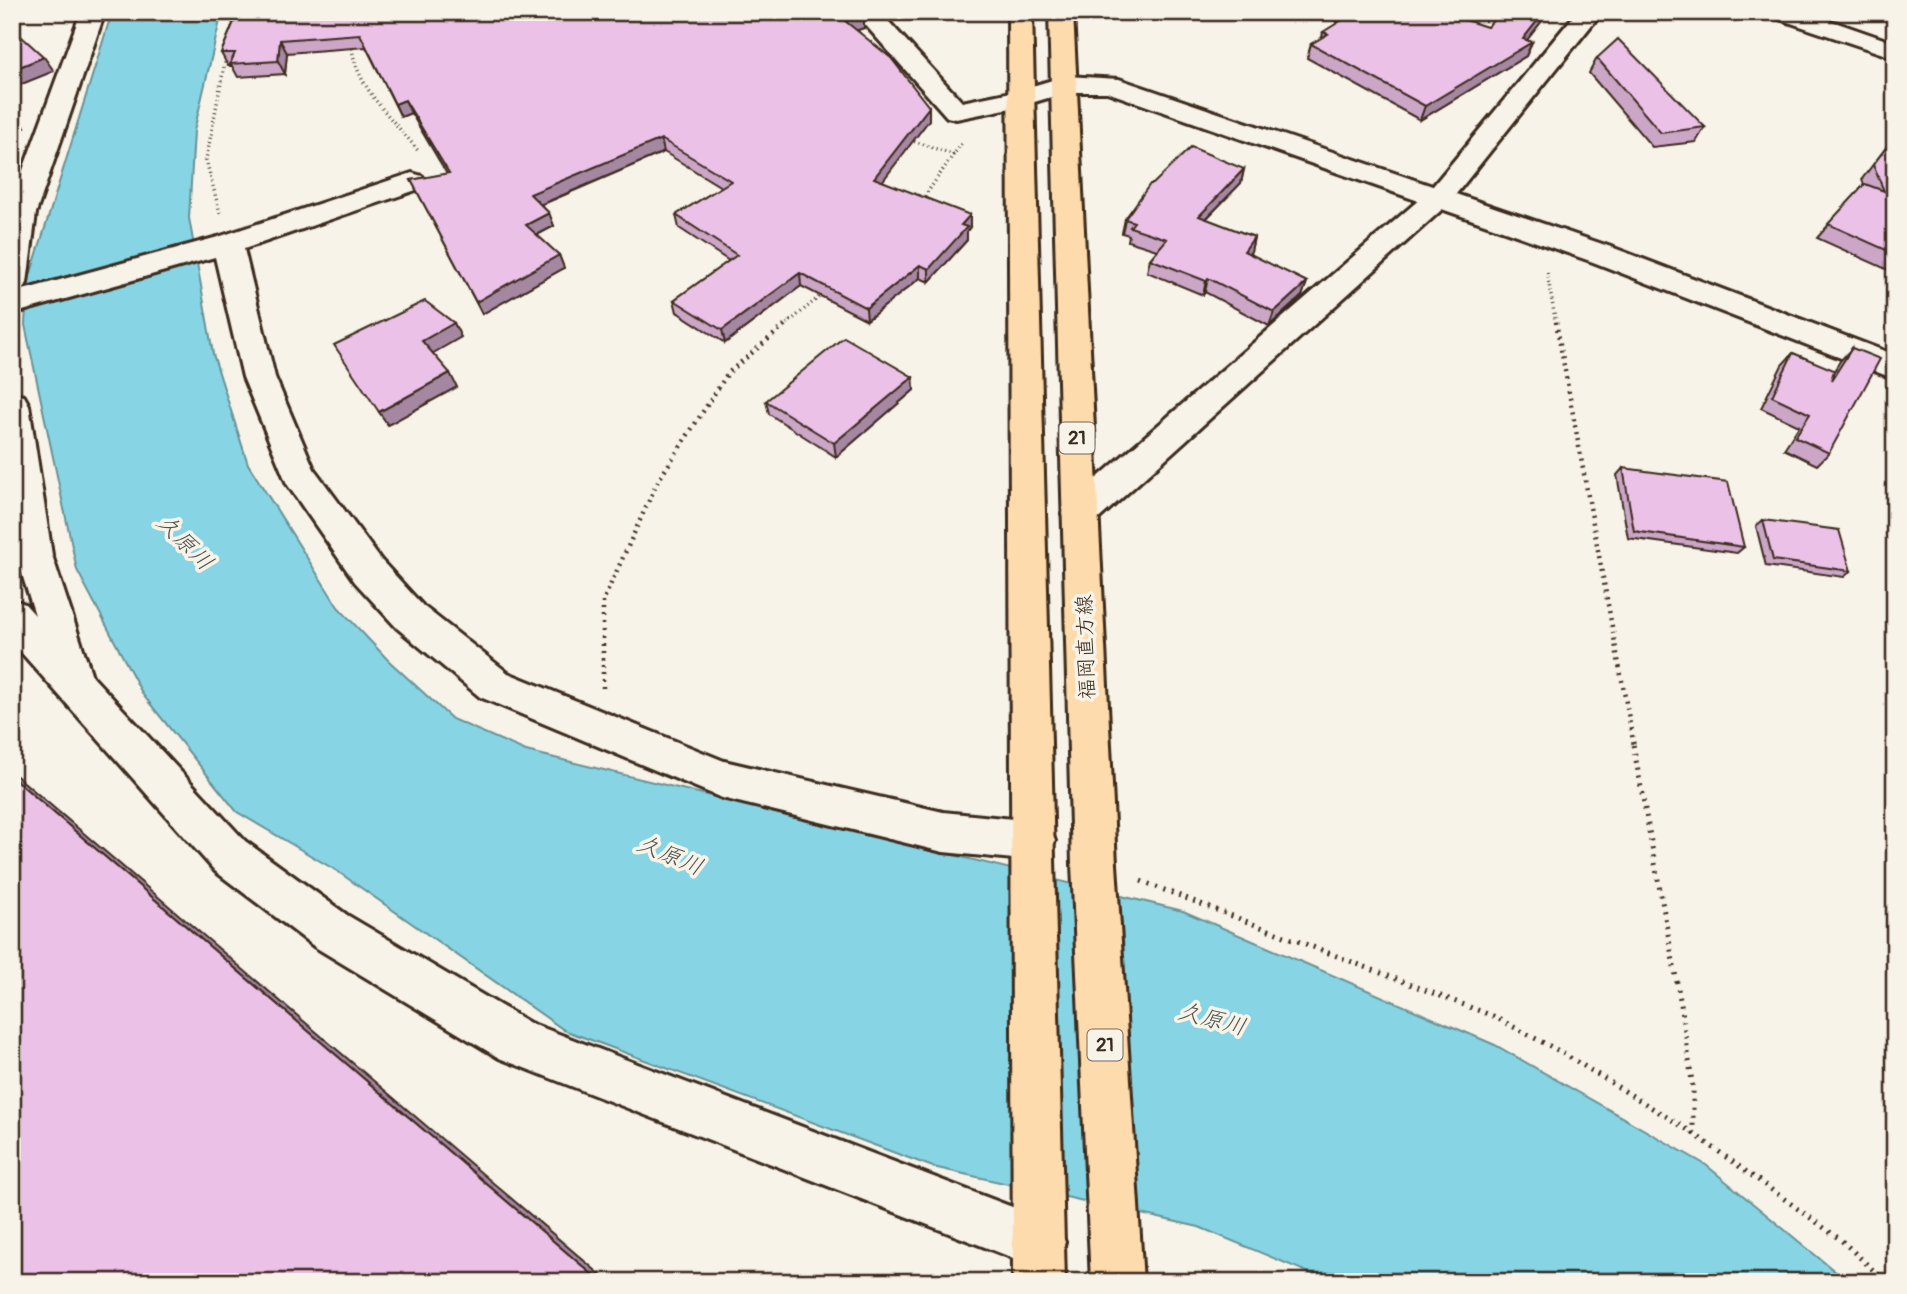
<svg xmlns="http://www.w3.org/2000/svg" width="1907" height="1294" viewBox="0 0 1907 1294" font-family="Pangolin,'Klee One',sans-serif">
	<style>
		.water { fill: #87d5e4; stroke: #699195; stroke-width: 2 }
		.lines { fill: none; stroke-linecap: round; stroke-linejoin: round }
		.street-casing { stroke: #3b2a1e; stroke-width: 6 }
		.secondary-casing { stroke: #3b2a1e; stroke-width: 6 }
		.primary-casing { stroke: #3b2a1e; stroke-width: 6 }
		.path-far2 { stroke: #3b2a1e; stroke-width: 3.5; stroke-dasharray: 1 3.5; stroke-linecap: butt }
		.path-far1 { stroke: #3b2a1e; stroke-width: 4.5; stroke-dasharray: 2 5; stroke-linecap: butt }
		.path { stroke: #3b2a1e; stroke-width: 5; stroke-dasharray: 2 6; stroke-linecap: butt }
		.street { fill: #f7f3e8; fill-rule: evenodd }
		.secondary { fill: #f7f3e8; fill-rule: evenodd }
		.primary { fill: #fedbac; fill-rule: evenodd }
		.wall { fill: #cba6c7; stroke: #3b2a1e; stroke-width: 2 }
		.shaded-wall { fill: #a587a2; stroke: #3b2a1e; stroke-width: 2 }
		.building { fill: #ecc1e7; stroke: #3b2a1e; stroke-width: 2 }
		.labels { text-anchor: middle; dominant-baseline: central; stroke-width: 7; stroke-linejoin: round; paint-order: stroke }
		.shield { fill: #f7f3e8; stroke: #73665b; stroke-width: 2 }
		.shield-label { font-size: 19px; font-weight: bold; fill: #3b2a1e }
		.street-label { font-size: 21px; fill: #3b2a1e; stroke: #f7f3e8 }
		.water-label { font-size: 23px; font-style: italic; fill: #4e5550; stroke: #f7f3e8 }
	</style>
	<rect width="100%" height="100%" fill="#f7f3e8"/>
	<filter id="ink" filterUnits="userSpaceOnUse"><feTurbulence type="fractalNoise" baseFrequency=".0143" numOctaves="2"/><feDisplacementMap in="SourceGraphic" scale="14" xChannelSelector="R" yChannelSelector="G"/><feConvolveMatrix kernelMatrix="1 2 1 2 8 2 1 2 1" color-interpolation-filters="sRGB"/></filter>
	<g filter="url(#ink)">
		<!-- water -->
		<polygon class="water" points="112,12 222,12 194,131 189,218 213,354 248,464 338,607 389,661 452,719 526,751 1183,911 1495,1045 1706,1165 1848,1282 1331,1282 1199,1227 933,1167 564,1030 337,871 237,812 143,695 77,570 25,325 27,286"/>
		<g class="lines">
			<defs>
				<g id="street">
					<polygon points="81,12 105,12 36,213 27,283 23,290 12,293 12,200"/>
					<polygon points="854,12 880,12 962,102 1021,90 1030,92 1034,98 1030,104 1021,106 956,119 947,117"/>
					<polygon points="1577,12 1602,12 1448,204 1093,524 1080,528 1067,524 1062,514 1067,504 1428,192"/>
					<polygon points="1770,12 1806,12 1895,43 1895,58 1773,17"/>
					<polygon points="412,173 422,176 426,182 422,188 244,249 275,377 314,469 381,560 423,606 508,673 724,761 943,812 1034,821 1049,827 1055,841 1049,855 1034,861 943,852 722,798 480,697 397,628 355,582 287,484 243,377 215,257 12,314 12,293 218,237"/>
					<polygon points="12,393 24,396 29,405 52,555 92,676 245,841 347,915 530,1023 1057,1224 1065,1242 1057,1260 1039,1268 499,1058 315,947 215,871 12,642 12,599 25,604 35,615 16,555 12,529"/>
				</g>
				<polygon id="secondary" points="1066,76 1119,79 1614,248 1895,355 1895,379 1593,262 1107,92 1068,92 1021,106 1012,104 1008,98 1012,92"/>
				<g id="primary">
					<polygon points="1008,12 1032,12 1065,1282 1013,1282"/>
					<polygon points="1049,12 1073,12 1116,864 1143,1282 1091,1282 1072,864"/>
				</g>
			</defs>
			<!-- street casing -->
			<use href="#street" class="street-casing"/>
			<!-- secondary casing -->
			<use href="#secondary" class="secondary-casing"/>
			<!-- primary casing -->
			<use href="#primary" class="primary-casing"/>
			<!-- path-far2 -->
			<g class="path-far2">
				<polyline points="231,32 235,12"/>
				<path d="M 351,44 C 357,90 392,117 419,152"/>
				<polyline points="910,140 955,155"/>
				<polyline points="922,200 963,141"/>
				<polyline points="220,213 206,160 226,57"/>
				<polyline points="1547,273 1556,324"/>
				<polyline points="787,324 825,292"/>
			</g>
			<!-- path-far1 -->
			<g class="path-far1">
				<polyline points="1556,322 1634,746"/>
				<polyline points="603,688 603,601 658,481 728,373 789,322"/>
			</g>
			<!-- path -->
			<g class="path">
				<polyline points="1141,881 1493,1016 1561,1052 1693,1133 1693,1089 1682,1010 1633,744"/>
				<polyline points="1693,1133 1841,1240 1886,1282"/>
			</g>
			<!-- street -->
			<use href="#street" class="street"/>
			<!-- secondary -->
			<use href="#secondary" class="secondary"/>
			<!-- primary -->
			<use href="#primary" class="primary"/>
		</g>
		<!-- wall -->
		<g class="wall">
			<polygon points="238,12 864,28 857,30 929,107 929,120 882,181 970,227 967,231 967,240 929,282 920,278 867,320 801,286 725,343 677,312 674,300 729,261 679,228 676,215 721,187 664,152 541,205 549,213 554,226 537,235 559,255 564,268 482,314 411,180 447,174 411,113 401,117 366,47 287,53 285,74 238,77 232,66 228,66 221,53"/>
			<polygon points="883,12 914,12 890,20"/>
			<polygon points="1316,12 1350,12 1337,21"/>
			<polygon points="1549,12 1527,40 1532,42 1526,56 1420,120 1307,58 1311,44 1322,38 1323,32 1487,27"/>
			<polygon points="1597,58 1705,127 1696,142 1652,147 1589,73"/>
			<polygon points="1895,136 1895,273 1817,238 1864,185 1862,179"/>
			<polygon points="1244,169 1241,183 1206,219 1254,237 1251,251 1249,254 1307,282 1302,296 1269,326 1205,292 1203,295 1147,272 1150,259 1157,250 1128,241 1129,235 1122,233 1125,219 1153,184"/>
			<polygon points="1852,348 1829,453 1817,465 1784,449 1799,426 1761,408 1782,365 1793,353 1834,371 1840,361"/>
			<polygon points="913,377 914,390 836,457 769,414 766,401"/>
			<polygon points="1623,468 1744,547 1737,553 1628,538 1617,475"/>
			<polygon points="1763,520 1851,571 1844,577 1766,566 1756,526"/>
		</g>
		<!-- shaded-wall -->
		<g class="shaded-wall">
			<polygon points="890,12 914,12 890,20"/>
			<polygon points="1341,12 1350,12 1337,21 1339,14"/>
			<polygon points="1544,12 1549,12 1519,50 1532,42 1526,56 1420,120 1425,106 1523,39"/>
			<polygon points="864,15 864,28 846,34 845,21"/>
			<polygon points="280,40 287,53 285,74 278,61"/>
			<polygon points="44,57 54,71 12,88 12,70"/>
			<polygon points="405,100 411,113 401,117 395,104"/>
			<polygon points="929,107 929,120 875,191 874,178"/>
			<polygon points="14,113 25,127 12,134 12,114"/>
			<polygon points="661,139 664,152 535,207 530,194"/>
			<polygon points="1244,169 1241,183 1196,229 1199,216"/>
			<polygon points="549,213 554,226 531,238 526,225"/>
			<polygon points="970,215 970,227 967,231 967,240 929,282 929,269 961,225"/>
			<polygon points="1254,237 1251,251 1240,265 1244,251"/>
			<polygon points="559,255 564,268 482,314 476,302"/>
			<polygon points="920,265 920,278 867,320 866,308"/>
			<polygon points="800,273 801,286 725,343 722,330"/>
			<polygon points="1208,278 1205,292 1203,295 1206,281"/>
			<polygon points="1307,282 1302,296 1269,326 1274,312"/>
			<polygon points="454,323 461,337 430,355 422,341"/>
			<polygon points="450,373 457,387 388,425 379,412"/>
			<polygon points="913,377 914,390 836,457 834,443"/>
			<polygon points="12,772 609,1282 601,1282 12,777"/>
		</g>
		<!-- building -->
		<g class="building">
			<polygon points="238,12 861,12 864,15 845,21 891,58 929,107 874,178 970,215 961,225 967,227 929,269 920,265 866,308 800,273 722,330 674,300 737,255 676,215 731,181 661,139 530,194 549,213 526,225 559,255 476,302 411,180 449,173 405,100 395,104 360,34 280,40 278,61 230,64 235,53 221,53"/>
			<polygon points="1355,12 1441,12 1487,27 1501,12 1544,12 1523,39 1532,42 1425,106 1311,44 1328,34 1323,32"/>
			<polygon points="12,28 44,57 12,70"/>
			<polygon points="1618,39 1705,127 1661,133 1597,58"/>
			<polygon points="1895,136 1895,254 1828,224 1865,184 1884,191 1873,165"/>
			<polygon points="1191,147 1244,169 1199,216 1254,237 1244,251 1307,282 1274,312 1208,278 1206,281 1150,259 1167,239 1130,227 1134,222 1125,219 1150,184 1153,184"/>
			<polygon points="425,301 454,323 422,341 450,373 379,412 334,345"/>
			<polygon points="844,337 913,377 834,443 766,401"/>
			<polygon points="1852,348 1880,359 1829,453 1795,437 1810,414 1772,396 1793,353 1834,370 1831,381"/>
			<polygon points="1623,468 1728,482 1744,547 1634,531"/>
			<polygon points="1763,520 1839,530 1851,571 1773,560"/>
			<polygon points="12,777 601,1282 12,1282"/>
		</g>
	</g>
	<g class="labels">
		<!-- shield labels -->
		<g class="shield">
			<rect x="1059.5" y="422.5" width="35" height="31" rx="5"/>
			<rect x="1087.5" y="1029.5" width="35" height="31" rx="5"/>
		</g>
		<g class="shield-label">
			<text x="1077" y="438">21</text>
			<text x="1105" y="1045">21</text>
		</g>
		<!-- street labels -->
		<g class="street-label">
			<text transform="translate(1086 647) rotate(-92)">福岡直方線</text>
		</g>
		<!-- water labels -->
		<g class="water-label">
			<text transform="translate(185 542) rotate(45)">久原川</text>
			<text transform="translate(670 855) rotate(23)">久原川</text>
			<text transform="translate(1212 1019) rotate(15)">久原川</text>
		</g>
	</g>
	<!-- margin -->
	<rect width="1907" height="1294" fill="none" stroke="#f7f3e8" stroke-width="42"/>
	<rect x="21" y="21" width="1865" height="1252" fill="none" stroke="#3b2a1e" stroke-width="2.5" filter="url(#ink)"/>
</svg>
